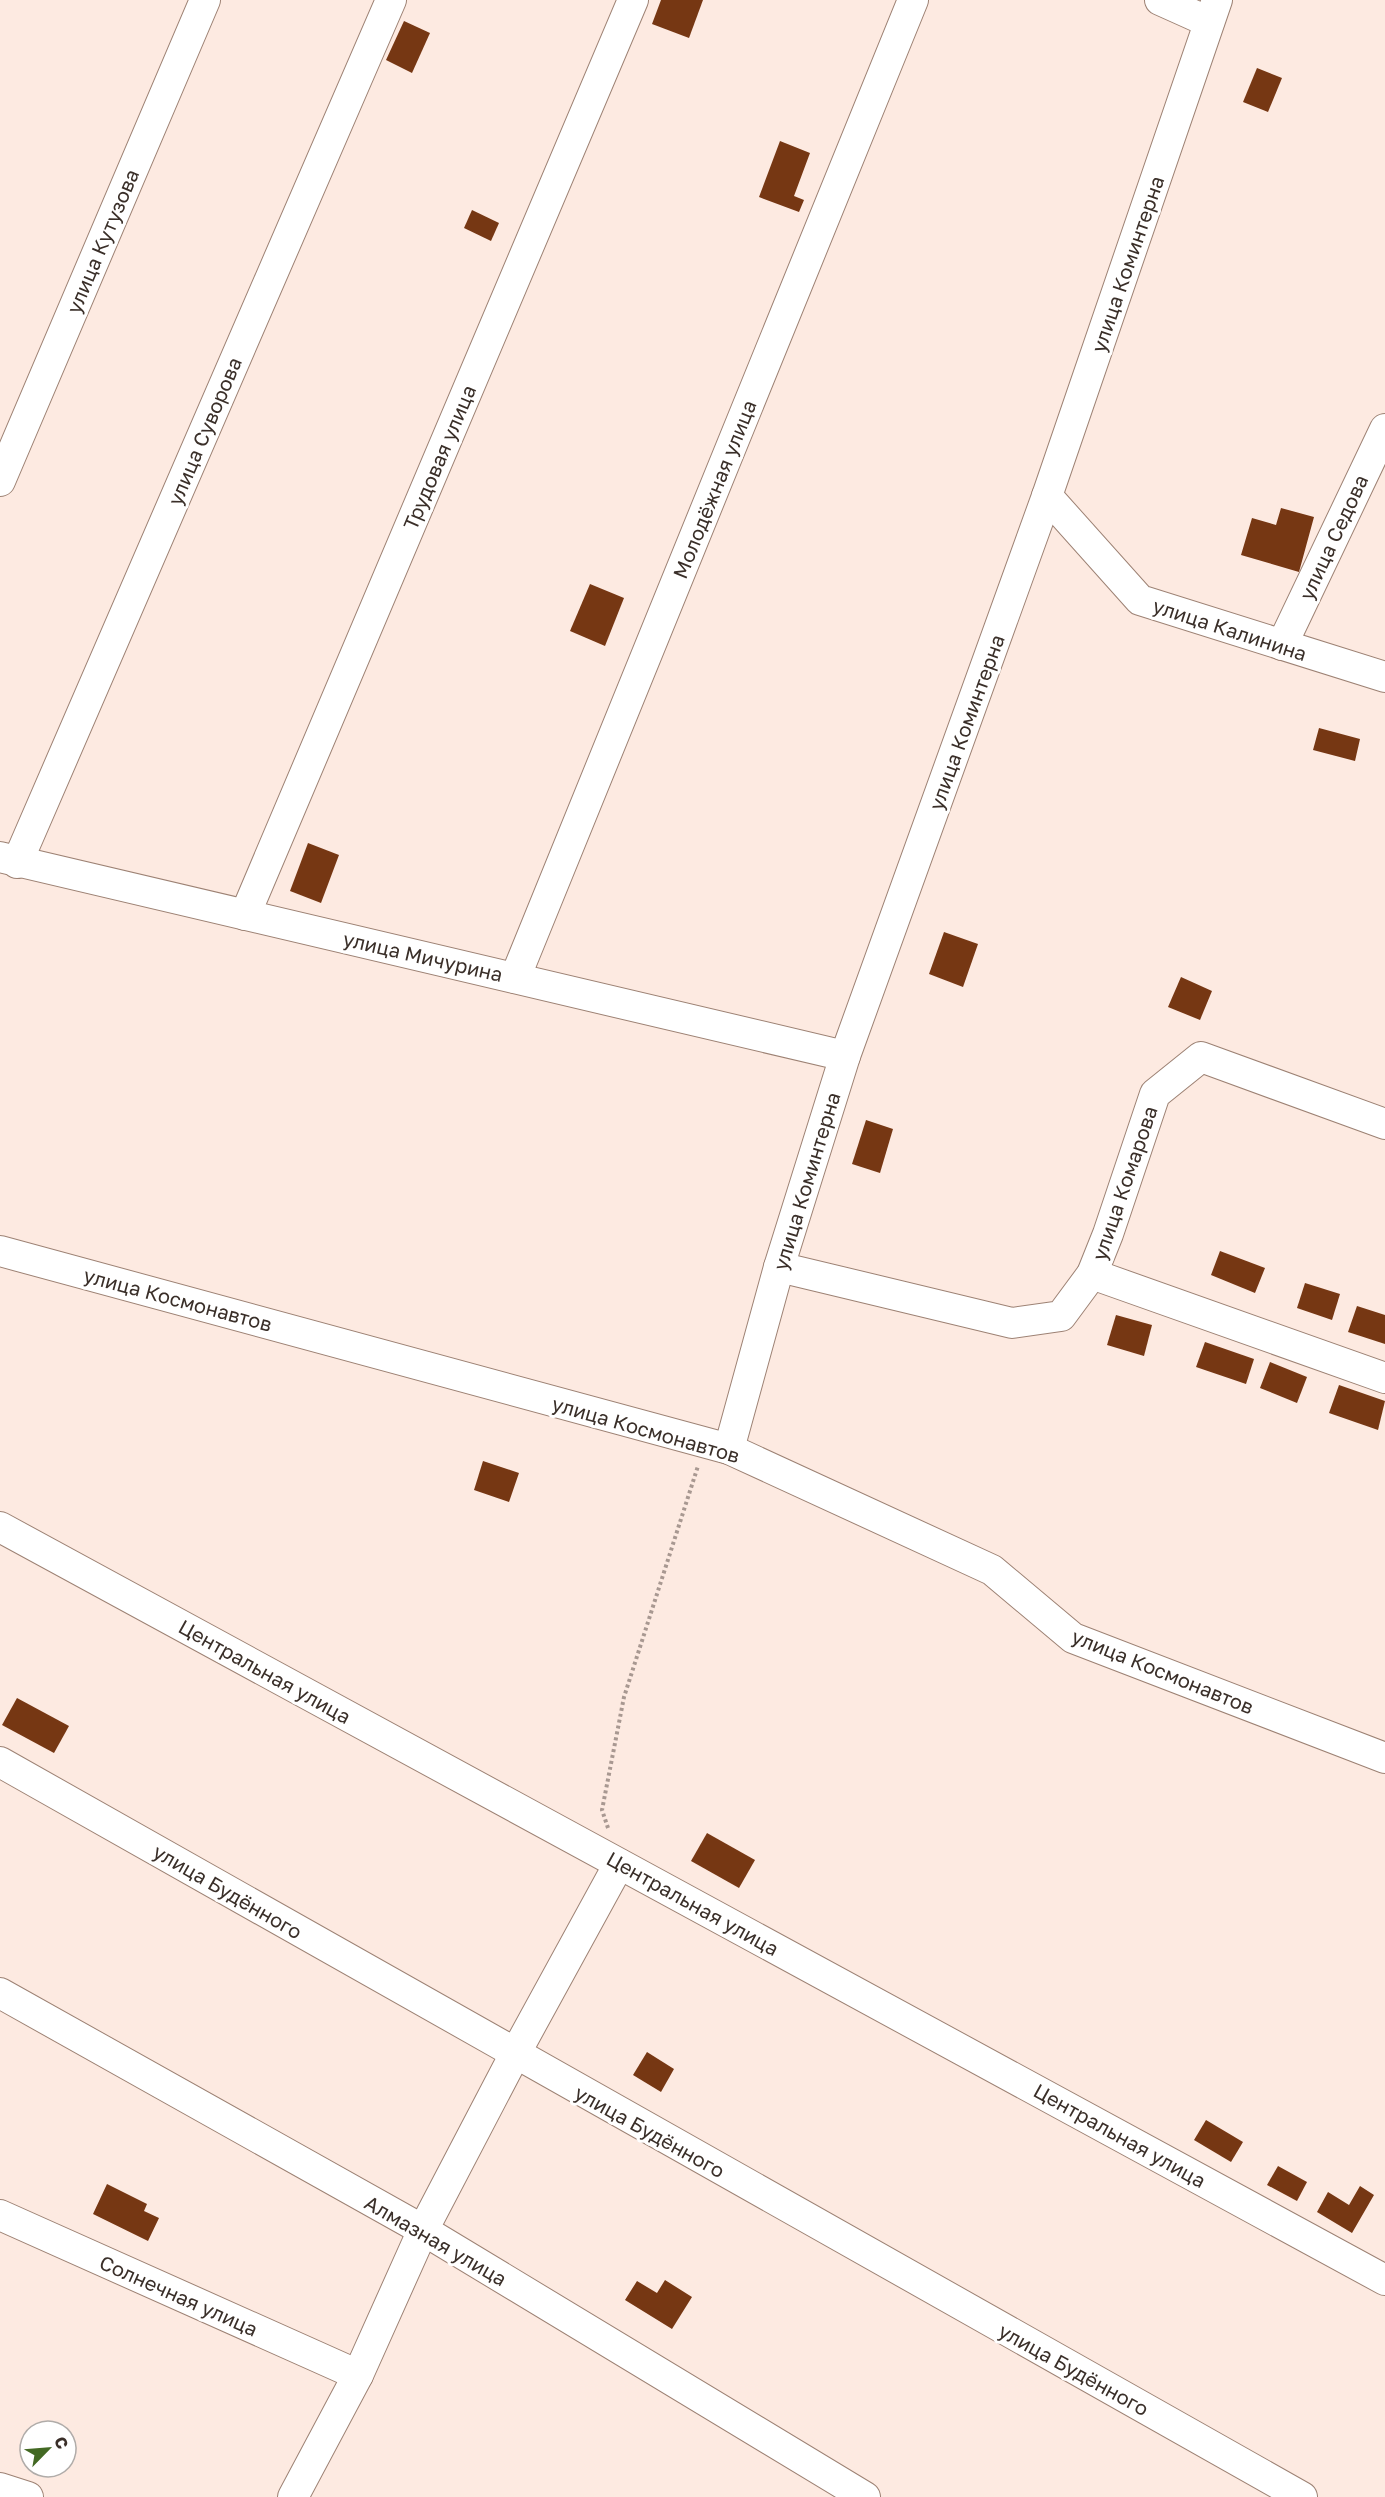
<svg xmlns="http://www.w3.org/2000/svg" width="1385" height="2497" viewBox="0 0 1385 2497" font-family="'Golos Text',sans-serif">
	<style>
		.building { fill: #763713 }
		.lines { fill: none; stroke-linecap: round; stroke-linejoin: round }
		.minor-casing { stroke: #9d8274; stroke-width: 32 }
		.path { stroke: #a89891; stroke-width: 4; stroke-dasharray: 3 3; stroke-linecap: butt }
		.minor { stroke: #fff; stroke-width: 30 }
		.labels { text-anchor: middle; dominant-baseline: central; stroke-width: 6; stroke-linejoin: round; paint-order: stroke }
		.street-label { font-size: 20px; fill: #3a2f29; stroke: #fff }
	</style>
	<rect width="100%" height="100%" fill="#fdeae1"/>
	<!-- building -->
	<g class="building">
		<polygon points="661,0 703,0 689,38 652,24"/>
		<polygon points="404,21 430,33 412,73 386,60"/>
		<polygon points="1257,68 1282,78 1268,112 1243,102"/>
		<polygon points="780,141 810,153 794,196 804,200 799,212 759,197"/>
		<polygon points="472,210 499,223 491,241 464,228"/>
		<polygon points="1281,508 1314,517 1299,572 1241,555 1252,518 1276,525"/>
		<polygon points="590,584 624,598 605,646 570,631"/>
		<polygon points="1319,728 1360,739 1355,761 1313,750"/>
		<polygon points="308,843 339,855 321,903 290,891"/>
		<polygon points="944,932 978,944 963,987 929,974"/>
		<polygon points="1181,977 1212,991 1200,1020 1168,1007"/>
		<polygon points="866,1120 893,1129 880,1173 852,1164"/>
		<polygon points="1220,1251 1265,1268 1255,1293 1211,1275"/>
		<polygon points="1305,1283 1340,1294 1332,1320 1297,1308"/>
		<polygon points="1357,1306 1385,1315 1385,1344 1348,1332"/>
		<polygon points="1116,1315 1152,1325 1144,1356 1107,1345"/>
		<polygon points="1205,1342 1254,1359 1246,1384 1196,1367"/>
		<polygon points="1270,1362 1307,1377 1297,1403 1260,1388"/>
		<polygon points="1339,1385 1385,1401 1378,1430 1329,1413"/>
		<polygon points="483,1461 519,1473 509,1502 474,1490"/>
		<polygon points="17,1698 69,1726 54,1753 2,1725"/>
		<polygon points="707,1833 755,1860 739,1888 691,1861"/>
		<polygon points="647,2052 674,2069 661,2092 633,2075"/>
		<polygon points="1206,2120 1243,2142 1231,2162 1194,2140"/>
		<polygon points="1278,2166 1307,2182 1297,2201 1267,2185"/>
		<polygon points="107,2184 147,2204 144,2211 159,2218 148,2241 93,2214"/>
		<polygon points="1360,2186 1374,2195 1352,2233 1317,2212 1328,2192 1349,2205"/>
		<polygon points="665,2280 692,2297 672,2329 625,2300 637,2281 657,2293"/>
	</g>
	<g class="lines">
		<defs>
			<g id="minor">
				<polyline points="1160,0 1209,22"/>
				<polyline points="0,481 205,0"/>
				<polyline points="1047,496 1140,600 1385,677"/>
				<polyline points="1282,645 1385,429"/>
				<polyline points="0,857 845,1056"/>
				<polyline points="17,863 391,0"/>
				<polyline points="245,915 633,0"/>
				<polyline points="515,978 913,0"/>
				<polyline points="0,1251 729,1449 992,1570 1073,1638 1385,1758"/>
				<polyline points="779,1267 1012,1323 1061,1316 1092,1274 1108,1234 1155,1094 1201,1057 1385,1124"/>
				<polyline points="1092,1274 1385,1378"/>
				<polyline points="729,1449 779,1267 845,1056 1047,496 1217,0"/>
				<polyline points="0,1527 1385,2280"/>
				<polyline points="0,1762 1302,2497"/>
				<polyline points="0,1993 423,2230 865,2497"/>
				<polyline points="0,2215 358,2375"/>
				<polyline points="0,2488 28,2497"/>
				<polyline points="293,2497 358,2375 423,2230 515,2054 619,1864"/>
			</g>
		</defs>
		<!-- minor casing -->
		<use href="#minor" class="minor-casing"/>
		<!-- path -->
		<polyline class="path" points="608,1828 602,1810 624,1697 698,1466"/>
		<!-- minor -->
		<use href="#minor" class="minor"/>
	</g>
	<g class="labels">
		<!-- street labels -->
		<g class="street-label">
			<text transform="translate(102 241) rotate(-67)">улица Кутузова</text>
			<text transform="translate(1127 264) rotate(-71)">улица Коминтерна</text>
			<text transform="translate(204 431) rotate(-67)">улица Суворова</text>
			<text transform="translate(439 457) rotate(-67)">Трудовая улица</text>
			<text transform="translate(714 489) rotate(-68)">Молодёжная улица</text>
			<text transform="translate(1333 537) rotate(-65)">улица Седова</text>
			<text transform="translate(1230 629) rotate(18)">улица Калинина</text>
			<text transform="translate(966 722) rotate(-70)">улица Коминтерна</text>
			<text transform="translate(423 956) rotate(13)">улица Мичурина</text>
			<text transform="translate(806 1181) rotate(-73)">улица Коминтерна</text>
			<text transform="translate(1124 1183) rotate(-71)">улица Комарова</text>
			<text transform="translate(178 1299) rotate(15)">улица Космонавтов</text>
			<text transform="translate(646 1429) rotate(16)">улица Космонавтов</text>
			<text transform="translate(265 1671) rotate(29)">Центральная улица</text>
			<text transform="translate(1163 1671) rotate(22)">улица Космонавтов</text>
			<text transform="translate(228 1891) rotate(30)">улица Будённого</text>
			<text transform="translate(693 1903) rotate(29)">Центральная улица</text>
			<text transform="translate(650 2131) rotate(29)">улица Будённого</text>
			<text transform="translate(1120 2135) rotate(29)">Центральная улица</text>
			<text transform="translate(436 2240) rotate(30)">Алмазная улица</text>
			<text transform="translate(179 2295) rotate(24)">Солнечная улица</text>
			<text transform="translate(1074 2369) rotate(29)">улица Будённого</text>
		</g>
	</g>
	<!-- north arrow -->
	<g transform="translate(48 2449) rotate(65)"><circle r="28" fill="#ffffff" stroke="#b0aca9" stroke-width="1.5"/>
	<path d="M0-4.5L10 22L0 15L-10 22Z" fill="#436923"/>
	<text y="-9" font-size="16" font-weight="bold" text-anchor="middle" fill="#3a2f29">С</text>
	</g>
</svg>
